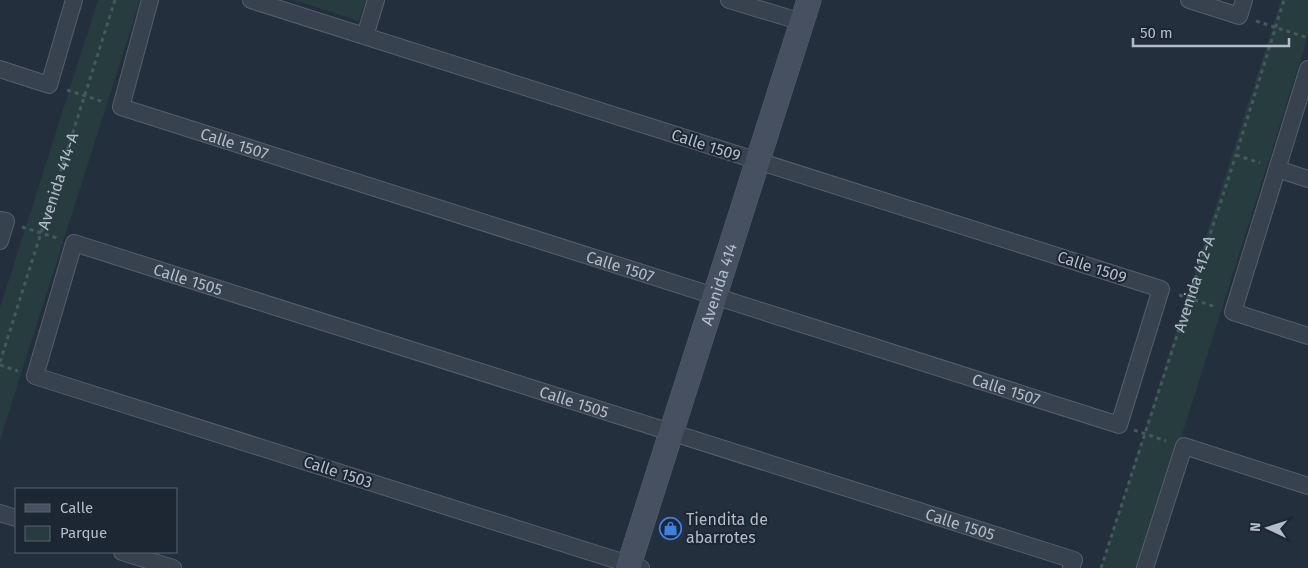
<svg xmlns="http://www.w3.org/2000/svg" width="1308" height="568" viewBox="0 0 1308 568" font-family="'Fira Sans',sans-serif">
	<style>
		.green { fill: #263c3f }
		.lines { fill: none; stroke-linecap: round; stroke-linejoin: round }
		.street-casing { stroke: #565f6c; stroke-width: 18 }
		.secondary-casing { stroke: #565f6c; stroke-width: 25 }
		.path { stroke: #44595c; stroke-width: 3; stroke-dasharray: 4 4; stroke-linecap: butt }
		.street { stroke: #38414e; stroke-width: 16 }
		.secondary { stroke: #465061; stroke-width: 24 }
		.labels { text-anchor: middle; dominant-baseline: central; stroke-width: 4; stroke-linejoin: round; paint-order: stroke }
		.street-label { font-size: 16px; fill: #b4bcc9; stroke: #1d2633 }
		.poi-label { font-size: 16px; fill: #b4bcc9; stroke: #1d2633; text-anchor: start }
	</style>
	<rect width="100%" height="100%" fill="#242f3e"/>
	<!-- green -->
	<g class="green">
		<polygon points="98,0 140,0 0,440 0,308"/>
		<polygon points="294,0 366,0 359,21"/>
		<polygon points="1281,0 1308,0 1308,36 1140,568 1101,568"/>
	</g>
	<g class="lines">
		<defs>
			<g id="street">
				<path id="s3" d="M 150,0 L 121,107 L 1119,425 L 1161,289 L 251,0"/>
				<polyline points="729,0 802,22"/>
				<polyline points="1189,0 1239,16 1244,0"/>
				<polyline points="365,36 376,0"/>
				<polyline points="0,69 49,85 74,0"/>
				<polyline points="1308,69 1233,312 1308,336"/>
				<polyline points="1277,169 1308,179"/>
				<polyline points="0,220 6,221 0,241"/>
				<polyline points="0,513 16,518"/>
				<polyline points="122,552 173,568"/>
				<path id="s4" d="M 641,568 L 35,376 L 74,243 L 1074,560 L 1071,568"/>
				<polyline points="1145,568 1184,446 1308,486"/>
			</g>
			<g id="secondary">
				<path id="s5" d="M 628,568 L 809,0"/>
			</g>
		</defs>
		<!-- street casing -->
		<use href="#street" class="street-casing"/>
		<!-- secondary casing -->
		<use href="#secondary" class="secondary-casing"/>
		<!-- path -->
		<g class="path">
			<polyline points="1256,21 1308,38"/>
			<polyline points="67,90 104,102"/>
			<polyline points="1236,155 1260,163"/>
			<polyline points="22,227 57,238"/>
			<polyline points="1179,295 1216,307"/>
			<path id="s1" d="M 0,362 L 115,0"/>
			<polyline points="0,365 18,371"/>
			<polyline points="1134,430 1166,441"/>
			<path id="s2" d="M 1101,568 L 1236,155 L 1284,0"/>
		</g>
		<!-- street -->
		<use href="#street" class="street"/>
		<!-- secondary -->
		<use href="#secondary" class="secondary"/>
	</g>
	<!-- icons -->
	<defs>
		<symbol id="shop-ring" viewBox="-11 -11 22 22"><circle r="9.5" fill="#1d2633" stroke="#3f7fe0" stroke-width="1.5"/><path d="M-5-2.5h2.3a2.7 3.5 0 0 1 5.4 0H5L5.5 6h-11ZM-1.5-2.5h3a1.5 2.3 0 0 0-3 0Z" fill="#3f7fe0"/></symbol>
	</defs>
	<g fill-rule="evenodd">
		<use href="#shop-ring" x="658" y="516" width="25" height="25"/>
	</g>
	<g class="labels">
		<!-- street labels -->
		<g class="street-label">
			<text stroke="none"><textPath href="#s3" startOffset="230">Calle 1507</textPath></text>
			<text transform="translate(706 145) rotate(18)">Calle 1509</text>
			<text stroke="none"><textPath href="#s1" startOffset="190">Avenida 414-A</textPath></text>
			<text stroke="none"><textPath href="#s3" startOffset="635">Calle 1507</textPath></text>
			<text transform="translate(1092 267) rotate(18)">Calle 1509</text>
			<text stroke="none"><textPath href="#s4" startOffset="894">Calle 1505</textPath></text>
			<text stroke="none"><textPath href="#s5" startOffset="298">Avenida 414</textPath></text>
			<text stroke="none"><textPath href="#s2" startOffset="299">Avenida 412-A</textPath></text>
			<text stroke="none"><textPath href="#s3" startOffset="1040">Calle 1507</textPath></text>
			<text stroke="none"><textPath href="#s4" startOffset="1299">Calle 1505</textPath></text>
			<text transform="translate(338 472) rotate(18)">Calle 1503</text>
			<text stroke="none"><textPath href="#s4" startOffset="1704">Calle 1505</textPath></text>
		</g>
		<!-- poi labels -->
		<g class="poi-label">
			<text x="686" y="519">Tiendita de<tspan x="686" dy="18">abarrotes</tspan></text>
		</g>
	</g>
	<!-- legend -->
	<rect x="15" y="488" width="162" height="65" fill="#1d2633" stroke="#59626f"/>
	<rect x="25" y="504" width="25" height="8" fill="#465061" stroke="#59626f"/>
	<text x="60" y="513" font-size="15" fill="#b4bcc9">Calle</text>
	<rect x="25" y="526" width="25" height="15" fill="#263c3f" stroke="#59626f"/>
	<text x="60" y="538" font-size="15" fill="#b4bcc9">Parque</text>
	<!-- north arrow -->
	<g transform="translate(1268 528) rotate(274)" stroke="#1d2633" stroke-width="4" paint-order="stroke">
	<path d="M0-4L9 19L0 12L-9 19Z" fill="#b4bcc9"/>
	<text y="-8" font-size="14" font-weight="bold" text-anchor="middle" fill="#b4bcc9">N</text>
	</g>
	<!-- scale -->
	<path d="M1133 38v8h156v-8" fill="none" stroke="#b4bcc9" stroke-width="2.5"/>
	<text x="1140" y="38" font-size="15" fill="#b4bcc9" stroke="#1d2633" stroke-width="4" paint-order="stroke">50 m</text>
</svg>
